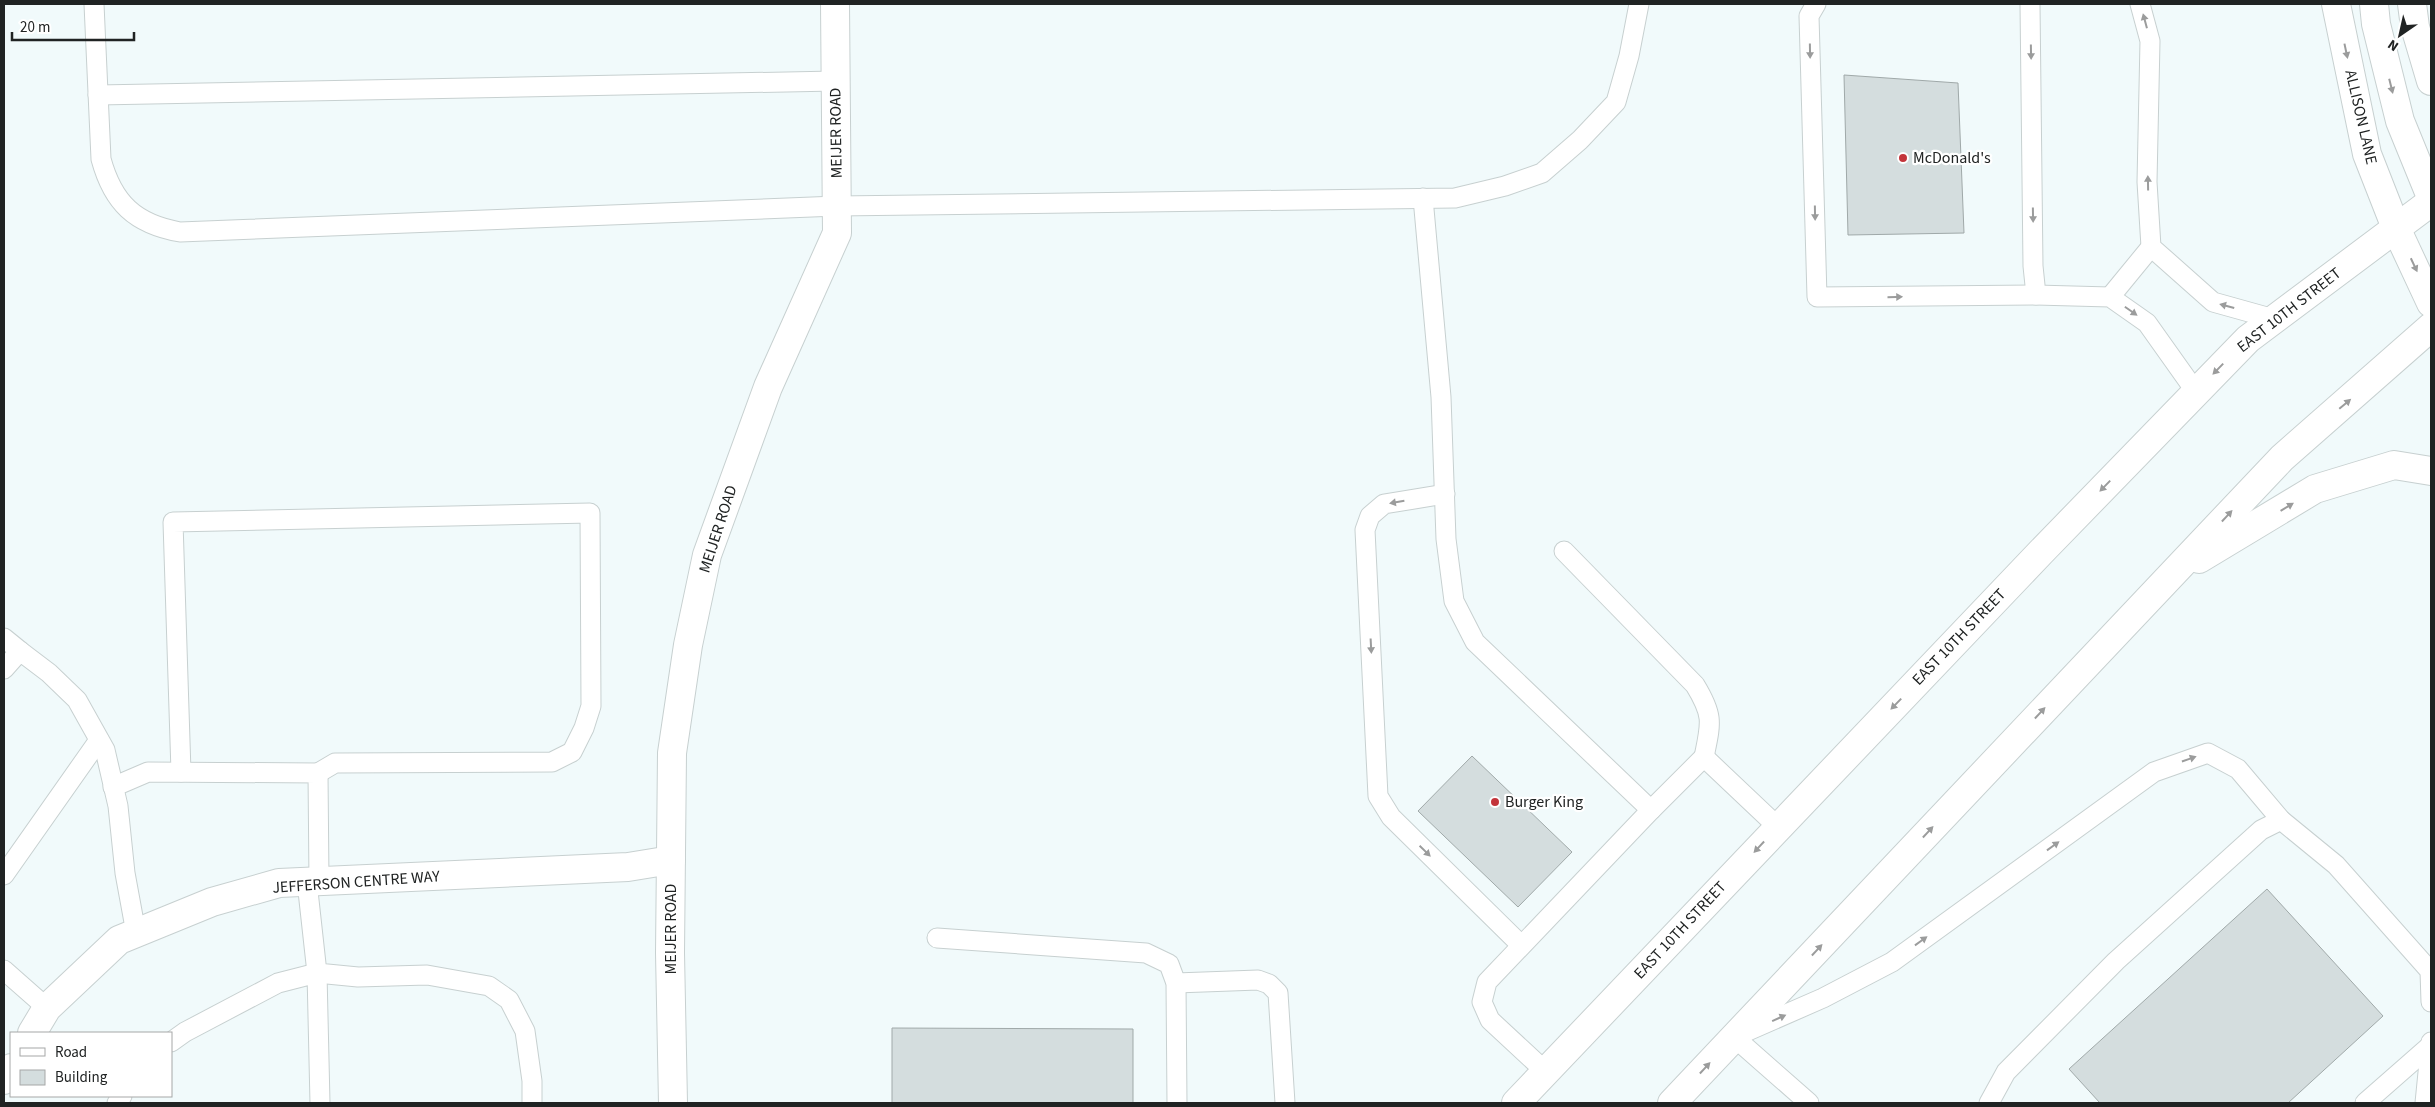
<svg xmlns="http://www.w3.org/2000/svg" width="2435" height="1107" viewBox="0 0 2435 1107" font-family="'Source Sans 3',sans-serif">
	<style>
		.building { fill: #d4ddde; stroke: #a0a9a9 }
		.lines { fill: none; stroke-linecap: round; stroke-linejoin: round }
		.service-casing { stroke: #c7d0d0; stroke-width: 21 }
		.minor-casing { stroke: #c7d0d0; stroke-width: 30 }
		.secondary-casing { stroke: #c7d0d0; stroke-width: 30 }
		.primary-casing { stroke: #c7d0d0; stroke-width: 30 }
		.service { stroke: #fff; stroke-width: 19 }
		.minor { stroke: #fff; stroke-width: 28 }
		.secondary { stroke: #fff; stroke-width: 28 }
		.primary { stroke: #fff; stroke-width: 28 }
		.oneway { fill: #9b9c9c }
		.poi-dot { fill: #c3343a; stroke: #fff; stroke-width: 2 }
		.labels { text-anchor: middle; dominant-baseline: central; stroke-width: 4.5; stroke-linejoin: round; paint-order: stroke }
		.street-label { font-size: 16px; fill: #202323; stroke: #fff }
		.poi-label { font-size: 16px; fill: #202323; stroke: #fff; text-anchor: start }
	</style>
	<rect width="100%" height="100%" fill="#f1fafb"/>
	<!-- building -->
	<g class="building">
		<polygon points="1844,75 1958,83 1964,233 1848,235"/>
		<polygon points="1472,756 1572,852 1518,907 1418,811"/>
		<polygon points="2267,889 2383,1016 2288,1103 2100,1103 2069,1069"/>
		<polygon points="892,1028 1133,1029 1133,1103 892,1103"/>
	</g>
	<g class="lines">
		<defs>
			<g id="service">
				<path d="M 94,4 L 101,159 C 113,203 135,224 180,232 L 837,206 L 1455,198 L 1505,186 L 1542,173 L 1580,140 L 1616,102 L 1629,56 L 1639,4"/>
				<polyline points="1816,4 1809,16 1817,297 2036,295"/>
				<polyline points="2030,4 2033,266 2036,295 2110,297 2147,323 2196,392"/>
				<polyline points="2140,4 2150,41 2147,182 2151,247 2213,302 2274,319"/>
				<polyline points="98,95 835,81"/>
				<polyline points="1423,198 1441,397 1446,539 1454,601 1475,642 1651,810"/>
				<polyline points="2110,297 2151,247"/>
				<polyline points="1445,494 1384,504 1370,516 1365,530 1378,796 1391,817 1521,945"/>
				<path d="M 1564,551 L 1695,685 C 1714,716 1711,723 1704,757"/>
				<polyline points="4,638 20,651"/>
				<polyline points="4,669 20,651 49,673 77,700 105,750 118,806 125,873 136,933"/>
				<polyline points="181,772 173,522 590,513 591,706 584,728 572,752 552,762 335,763 318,773"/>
				<polyline points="113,787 148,772 318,773 319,882"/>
				<polyline points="4,875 99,740"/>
				<polyline points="307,882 317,973 358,977 427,975 489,986 509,1000 525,1031 532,1081 532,1103"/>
				<polyline points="937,938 1146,953 1169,964 1176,983 1177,1103"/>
				<polyline points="4,970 47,1008"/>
				<polyline points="1176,983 1258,980 1269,984 1278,993 1285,1103"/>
				<polyline points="171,1042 185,1032 278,983 317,973 320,1103"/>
				<polyline points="1546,1072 1490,1020 1482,1002 1487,982 1651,810 1704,757 1778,827"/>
				<polyline points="117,1103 122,1096"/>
				<polyline points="1809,1103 1734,1037 1823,998 1892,962 2154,772 2208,753 2238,769 2281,820"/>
				<polyline points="1989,1103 2006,1072 2116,961 2261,830 2281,820 2336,865 2430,971 2431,1002"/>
				<polyline points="2365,1103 2430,1046"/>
				<polyline points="2425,1103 2431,1042"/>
			</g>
			<g id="minor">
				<polyline points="32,1033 47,1008 119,940 212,902 279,883 628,867 671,860"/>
				<polyline points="4,1080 11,1068"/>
				<polyline points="673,1103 670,953 672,753 688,645 707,555 768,387 837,233 835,4"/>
			</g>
			<g id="secondary">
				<polyline points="2336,4 2367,154 2396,228 2431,303"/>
				<polyline points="2374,4 2376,24 2400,121 2431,197"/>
				<polyline points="2412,4 2415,27 2431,81"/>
			</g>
			<g id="primary">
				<polyline points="2199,559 2315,489 2394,465 2431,471"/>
				<polyline points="1516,1103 2041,552 2248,339 2431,202"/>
				<polyline points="1672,1103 2282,458 2431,327"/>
			</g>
		</defs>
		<!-- service casing -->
		<use href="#service" class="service-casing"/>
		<!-- minor casing -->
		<use href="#minor" class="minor-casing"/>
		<!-- secondary casing -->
		<use href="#secondary" class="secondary-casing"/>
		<!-- primary casing -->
		<use href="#primary" class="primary-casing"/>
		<!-- service -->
		<use href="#service" class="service"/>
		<!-- minor -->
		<use href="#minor" class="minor"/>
		<!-- secondary -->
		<use href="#secondary" class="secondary"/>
		<!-- primary -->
		<use href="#primary" class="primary"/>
	</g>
	<!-- one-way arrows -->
	<defs><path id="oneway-solid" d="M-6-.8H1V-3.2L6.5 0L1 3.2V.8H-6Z" transform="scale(1.25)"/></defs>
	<g class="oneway">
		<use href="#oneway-solid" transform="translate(2145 21) rotate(-105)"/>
		<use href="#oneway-solid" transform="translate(1810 51) rotate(89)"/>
		<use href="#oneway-solid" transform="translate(2346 51) rotate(78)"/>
		<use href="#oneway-solid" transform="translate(2031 52) rotate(89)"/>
		<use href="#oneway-solid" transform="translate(2391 86) rotate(76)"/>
		<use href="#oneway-solid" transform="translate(2148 183) rotate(-91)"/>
		<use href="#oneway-solid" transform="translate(1815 213) rotate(89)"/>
		<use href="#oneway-solid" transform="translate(2033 215) rotate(89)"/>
		<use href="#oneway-solid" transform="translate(2414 265) rotate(65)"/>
		<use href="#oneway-solid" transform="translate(1895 297) rotate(-1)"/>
		<use href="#oneway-solid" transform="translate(2227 306) rotate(-165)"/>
		<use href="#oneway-solid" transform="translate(2131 311) rotate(35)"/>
		<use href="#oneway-solid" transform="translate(2218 369) rotate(134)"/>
		<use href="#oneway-solid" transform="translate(2345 404) rotate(-40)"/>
		<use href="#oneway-solid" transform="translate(2105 486) rotate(134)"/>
		<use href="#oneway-solid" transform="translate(1397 502) rotate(170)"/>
		<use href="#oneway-solid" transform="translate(2287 507) rotate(-31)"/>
		<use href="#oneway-solid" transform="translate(2227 516) rotate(-47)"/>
		<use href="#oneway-solid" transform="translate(1371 646) rotate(87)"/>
		<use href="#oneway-solid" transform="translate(1896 704) rotate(134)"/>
		<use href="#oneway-solid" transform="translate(2040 713) rotate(-47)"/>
		<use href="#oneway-solid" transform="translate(2189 759) rotate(-19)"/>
		<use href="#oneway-solid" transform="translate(1928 832) rotate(-47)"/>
		<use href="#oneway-solid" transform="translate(2053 846) rotate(-36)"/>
		<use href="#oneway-solid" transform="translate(1759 847) rotate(133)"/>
		<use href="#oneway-solid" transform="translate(1425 851) rotate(44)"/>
		<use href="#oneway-solid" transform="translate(1921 941) rotate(-36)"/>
		<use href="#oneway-solid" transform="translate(1817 950) rotate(-47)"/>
		<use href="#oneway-solid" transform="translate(1779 1018) rotate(-24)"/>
		<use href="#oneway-solid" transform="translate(1705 1068) rotate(-47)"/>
	</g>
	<!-- markers -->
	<g class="poi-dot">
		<circle cx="1903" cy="158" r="5"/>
		<circle cx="1495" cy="802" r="5"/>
	</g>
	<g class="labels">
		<!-- street labels -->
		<g class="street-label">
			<text transform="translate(2361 117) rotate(77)">ALLISON LANE</text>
			<text transform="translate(836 133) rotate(-91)">MEIJER ROAD</text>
			<text transform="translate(2289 310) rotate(-38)">EAST 10TH STREET</text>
			<text transform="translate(718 529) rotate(-72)">MEIJER ROAD</text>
			<text transform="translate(1959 637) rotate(-46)">EAST 10TH STREET</text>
			<text transform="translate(356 882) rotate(-4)">JEFFERSON CENTRE WAY</text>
			<text transform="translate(671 929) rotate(-90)">MEIJER ROAD</text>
			<text transform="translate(1680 930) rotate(-47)">EAST 10TH STREET</text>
		</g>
		<!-- poi labels -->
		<g class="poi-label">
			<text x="1913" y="158">McDonald's</text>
			<text x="1505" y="802">Burger King</text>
		</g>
	</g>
	<!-- border -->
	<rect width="2435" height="1107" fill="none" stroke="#202323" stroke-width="10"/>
	<!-- legend -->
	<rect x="10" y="1032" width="162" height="65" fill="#ffffff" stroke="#a6a7a7"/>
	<rect x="20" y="1048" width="25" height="8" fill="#ffffff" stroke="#a6a7a7"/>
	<text x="55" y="1057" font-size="15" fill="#202323">Road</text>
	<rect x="20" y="1070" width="25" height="15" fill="#d4ddde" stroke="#a6a7a7"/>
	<text x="55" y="1082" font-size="15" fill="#202323">Building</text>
	<!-- north arrow -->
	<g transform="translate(2400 35) rotate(214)" stroke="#ffffff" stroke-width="4" paint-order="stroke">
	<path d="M0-4L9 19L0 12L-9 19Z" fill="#202323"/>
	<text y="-8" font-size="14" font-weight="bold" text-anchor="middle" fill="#202323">N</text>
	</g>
	<!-- scale -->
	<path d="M12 32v8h122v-8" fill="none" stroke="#202323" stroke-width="2.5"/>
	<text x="20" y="32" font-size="15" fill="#202323" stroke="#ffffff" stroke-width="4" paint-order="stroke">20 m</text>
</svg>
